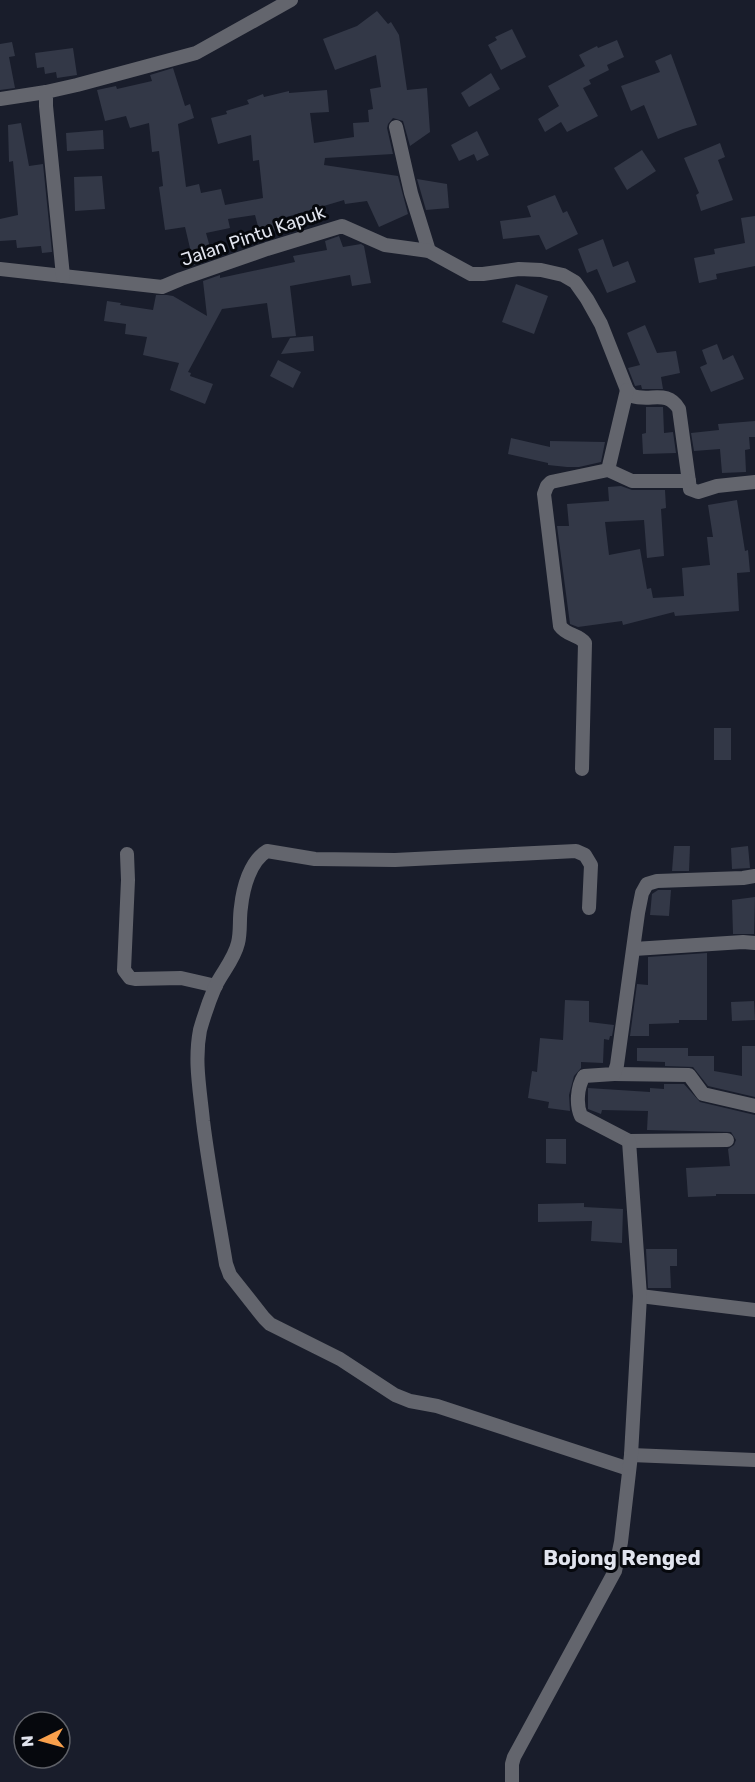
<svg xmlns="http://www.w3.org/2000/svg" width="755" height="1782" viewBox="0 0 755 1782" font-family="Rubik,sans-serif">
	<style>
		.building { fill: #333847 }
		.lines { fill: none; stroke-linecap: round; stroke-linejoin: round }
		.street { stroke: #63656d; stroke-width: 14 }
		.labels { text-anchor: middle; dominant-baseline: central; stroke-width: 6; stroke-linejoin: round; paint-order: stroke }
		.street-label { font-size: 18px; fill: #e1e4ee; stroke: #06080d }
		.quarter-label { font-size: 21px; font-weight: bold; fill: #e1e4ee; stroke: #06080d }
	</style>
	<rect width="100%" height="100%" fill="#191d2b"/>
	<!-- building -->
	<g class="building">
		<polygon points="377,11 388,24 391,22 399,35 407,90 427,88 430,132 410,146 403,121 393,118 388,124 387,128 393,154 325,158 324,165 398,176 408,214 379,227 367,201 345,204 344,200 283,218 285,228 260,234 255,215 228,219 230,228 206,233 213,258 194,265 185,227 165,230 159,187 163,186 159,151 152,152 149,123 130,128 126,116 105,121 97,90 116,86 117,89 152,81 150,75 173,68 185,106 190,104 194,118 178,124 186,187 199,184 201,193 221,189 225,205 263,198 259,160 253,161 251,135 218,144 211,118 227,114 226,111 249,104 247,100 263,94 264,97 289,91 289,93 327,90 329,112 310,113 314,143 354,137 353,123 369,122 368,110 373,109 370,89 381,87 376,55 335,70 323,39 357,26"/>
		<polygon points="512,29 526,57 501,70 488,45 497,40 495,37"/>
		<polygon points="617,40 624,57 607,65 609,70 589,80 591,84 583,88 598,116 567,132 561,122 545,132 538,119 559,106 548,86 585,66 579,55 597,46 598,48"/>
		<polygon points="12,42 15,56 9,57 15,88 0,90 0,44"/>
		<polygon points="73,48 77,75 57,78 56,72 45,74 44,67 37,68 35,53"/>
		<polygon points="671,54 697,125 683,129 658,139 644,105 631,111 621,86 660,72 655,61"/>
		<polygon points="491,73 500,89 469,107 461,93"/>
		<polygon points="21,123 29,166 43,164 52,252 42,253 41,246 17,248 16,240 0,241 0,219 18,215 13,161 9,162 8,125"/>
		<polygon points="103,130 104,149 67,151 66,133"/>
		<polygon points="477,131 489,155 477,161 474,154 459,161 451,145"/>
		<polygon points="720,143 725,157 718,160 733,200 701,211 696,195 699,193 684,158"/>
		<polygon points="642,150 656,171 627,190 614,168"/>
		<polygon points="102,176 105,209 75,211 74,177"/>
		<polygon points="417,179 447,184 449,208 426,210"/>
		<polygon points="555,195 563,213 567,211 578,234 546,250 539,235 503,239 500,221 531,217 527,206"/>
		<polygon points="755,216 755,266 716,274 717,279 699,283 694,258 715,254 714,249 745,243 741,218"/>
		<polygon points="339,236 343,247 361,244 364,246 371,283 352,286 350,275 290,286 296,336 272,338 267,303 222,309 188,372 191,373 190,376 213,384 205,404 170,390 179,363 143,355 147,337 125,334 126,324 104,321 107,301 121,303 120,305 153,310 156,295 167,295 173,296 207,316 203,281 220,275 220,278 295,262 293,256 327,250 325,241"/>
		<polygon points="603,239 613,267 628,261 636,282 607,293 597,269 587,273 578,249"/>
		<polygon points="516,284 548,296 534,334 502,322"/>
		<polygon points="645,325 657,353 676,351 680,373 661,377 663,389 642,389 641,385 635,386 628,368 640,365 627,333"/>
		<polygon points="313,336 314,351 281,354 290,338"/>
		<polygon points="717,344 723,360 733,355 744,379 711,392 700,367 707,364 702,350"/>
		<polygon points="278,360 301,372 293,388 270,376"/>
		<polygon points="646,407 663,407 664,433 673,432 676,453 643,454 642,434 646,433"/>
		<polygon points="755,421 755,437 749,437 750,449 745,450 746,472 722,473 720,449 694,451 691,433 719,430 718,424"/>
		<polygon points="511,438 550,447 550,441 605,442 601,462 579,467 567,467 548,465 548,463 508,454"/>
		<polygon points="621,486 632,490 665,490 666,508 661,509 664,556 647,558 644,520 605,522 609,555 640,549 647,589 651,588 653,598 684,596 682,568 710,565 707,537 713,537 708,505 737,500 745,551 748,550 750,572 737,573 739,611 675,616 674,612 623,625 622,621 578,627 570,624 557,526 569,526 567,504 609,501 608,487"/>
		<rect x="714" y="728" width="17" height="32"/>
		<polygon points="674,846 690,846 689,871 672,871"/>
		<polygon points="748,846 750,868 732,869 731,848"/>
		<polygon points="658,890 671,890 669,916 650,915 652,894"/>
		<polygon points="755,897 754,934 733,934 732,900"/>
		<polygon points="707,953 707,1020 679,1020 679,1023 649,1024 649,1036 630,1036 637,984 648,985 648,957"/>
		<polygon points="565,1000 589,1001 589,1022 614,1025 612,1036 610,1036 609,1040 604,1039 603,1063 581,1062 581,1068 574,1076 569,1095 570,1111 548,1108 549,1102 528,1098 532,1071 537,1072 540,1038 563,1040"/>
		<polygon points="754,1001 755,1020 732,1021 731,1002"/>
		<polygon points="742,1046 755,1046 755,1097 708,1086 693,1067 665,1066 665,1062 637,1061 637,1048 688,1048 688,1056 714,1056 714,1071 742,1076"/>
		<polygon points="664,1084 684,1084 700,1102 755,1115 755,1194 716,1194 716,1196 688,1197 686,1168 730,1166 728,1149 734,1145 736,1140 731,1132 647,1130 648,1111 602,1110 601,1114 588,1109 588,1088 650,1092 650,1088 664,1089"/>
		<polygon points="546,1139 566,1139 566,1164 546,1163"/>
		<polygon points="584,1203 584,1207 623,1209 622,1243 591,1241 592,1221 538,1222 538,1204"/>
		<polygon points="646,1249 677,1249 677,1266 670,1266 671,1288 648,1288"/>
	</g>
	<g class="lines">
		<!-- street -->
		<g class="street">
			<polyline points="0,99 46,92"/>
			<polyline points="396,127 411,193 429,251"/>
			<path d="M 0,269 L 162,287 L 181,279 L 267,249 L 342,226 L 385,245 L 429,251 L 471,274 L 483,274 L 519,269 L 541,270 L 563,275 L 575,282 L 587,299 L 601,324 L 627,390 L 632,396 C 651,402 667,389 679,409 L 690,489 L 698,492 L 717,486 L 755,482"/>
			<polyline points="63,276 46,106 46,92 77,85 196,53 291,0"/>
			<polyline points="608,470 627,390"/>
			<path d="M 582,769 L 585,643 C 578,634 567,636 560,626 L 544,494 L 547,486 L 551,482 L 608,470 L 632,481 L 689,481"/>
			<polyline points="127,854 128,880 124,970 130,978 135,979 181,978 216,986"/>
			<path d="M 589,908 L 591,865 L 585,855 L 576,851 L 395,860 L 315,859 L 267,851 C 250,861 243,888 241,907 C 239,919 241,931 238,943 C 234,960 222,972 215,987 C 209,1001 204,1016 200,1030 C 194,1061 200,1090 203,1121 C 209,1169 218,1216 226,1264 L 230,1275 L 264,1318 L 270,1324 L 340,1359 L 395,1395 L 410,1401 L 437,1406 L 629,1469"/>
			<polyline points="634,949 743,942 755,943"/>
			<polyline points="614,1074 689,1075 703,1094 755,1106"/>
			<path d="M 727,1140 L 629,1141 L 581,1116 C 576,1105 577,1087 584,1076 L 614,1074 L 617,1065 L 638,913 L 642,893 L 647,884 L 657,881 L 743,878 L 755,876"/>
			<polyline points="640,1296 755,1310"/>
			<polyline points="631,1455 755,1460"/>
			<polyline points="512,1782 512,1764 514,1757 615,1571 621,1542 631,1455 640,1296 629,1141"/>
		</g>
	</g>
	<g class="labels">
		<!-- street labels -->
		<g class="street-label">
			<text transform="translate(253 236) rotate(-19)">Jalan Pintu Kapuk</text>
		</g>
		<!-- quarter labels -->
		<g class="quarter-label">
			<text x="622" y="1557">Bojong Renged</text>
		</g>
	</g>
	<!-- north arrow -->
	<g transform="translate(42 1740) rotate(265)"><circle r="28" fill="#06080d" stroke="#5e6067" stroke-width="1.5"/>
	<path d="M0-4.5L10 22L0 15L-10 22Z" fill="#f9a04c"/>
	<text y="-9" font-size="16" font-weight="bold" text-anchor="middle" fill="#e1e4ee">N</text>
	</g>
</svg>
